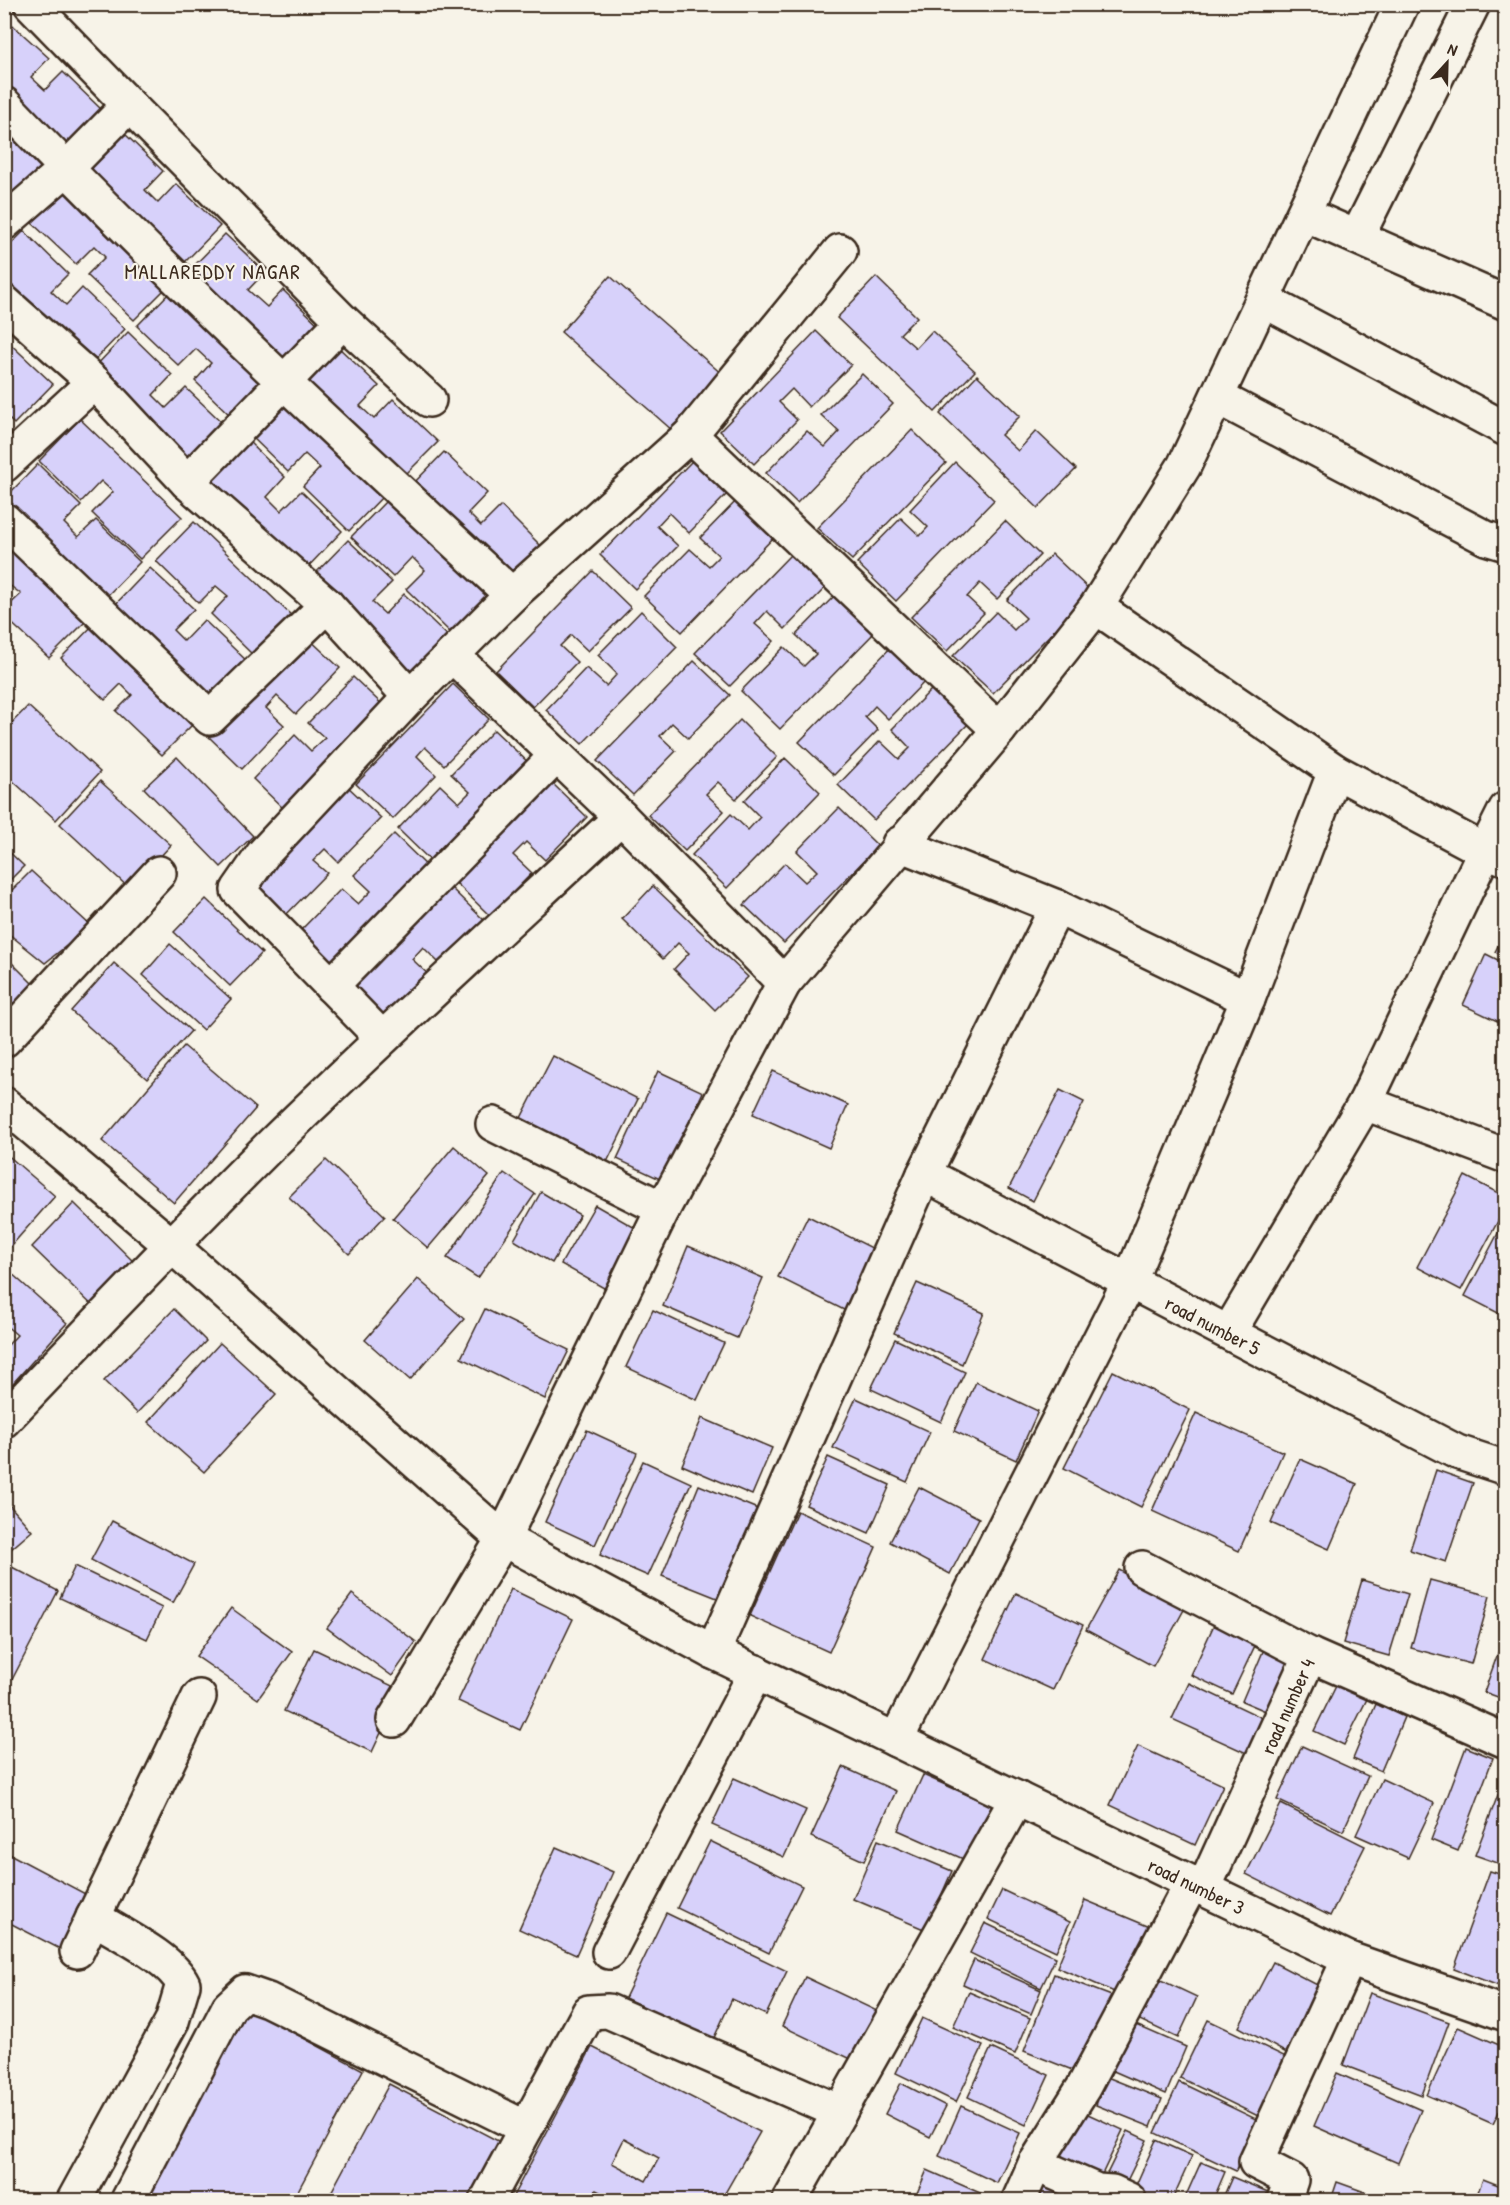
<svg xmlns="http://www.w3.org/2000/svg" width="1510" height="2205" viewBox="0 0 1510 2205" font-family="'Patrick Hand',sans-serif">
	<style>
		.building { fill: #d7d1fa; stroke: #3b2a1e; stroke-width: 1.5; fill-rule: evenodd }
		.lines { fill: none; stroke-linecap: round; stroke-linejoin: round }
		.minor-casing { stroke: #3b2a1e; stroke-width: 38 }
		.minor { stroke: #f7f3e8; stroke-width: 33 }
		.labels { text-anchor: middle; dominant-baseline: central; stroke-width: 4.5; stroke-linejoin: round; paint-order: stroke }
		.street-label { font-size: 20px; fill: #3b2a1e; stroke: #f7f3e8 }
		.neighbourhood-label { font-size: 21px; letter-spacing: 1.5px; fill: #3b2a1e; stroke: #f7f3e8 }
	</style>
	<rect width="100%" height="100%" fill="#f7f3e8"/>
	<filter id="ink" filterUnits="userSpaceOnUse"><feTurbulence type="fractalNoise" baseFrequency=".0167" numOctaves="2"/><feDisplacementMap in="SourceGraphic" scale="12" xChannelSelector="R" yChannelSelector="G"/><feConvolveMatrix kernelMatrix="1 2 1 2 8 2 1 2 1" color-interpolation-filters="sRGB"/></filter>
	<g filter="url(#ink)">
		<!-- building -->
		<g class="building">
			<polygon points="5,18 49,58 31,77 45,90 63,72 104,112 68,149 4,87"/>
			<polygon points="4,122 53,169 16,207 4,196"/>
			<polygon points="122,131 163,171 145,190 158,203 176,184 220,226 185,262 86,167"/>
			<polygon points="69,185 171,283 134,320 87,275 105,257 94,246 76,264 32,223"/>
			<polygon points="24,231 68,274 51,291 66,305 82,288 125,329 90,365 4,282 4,251"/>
			<polygon points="225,234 265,272 248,290 267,307 283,290 325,331 289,367 189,271"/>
			<polygon points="610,276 723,375 673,431 561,332"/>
			<polygon points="876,277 917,317 900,334 916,348 932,331 975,371 935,412 837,318"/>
			<polygon points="172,290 272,386 237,422 195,381 211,363 196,349 179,366 137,326"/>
			<polygon points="816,331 851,365 809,407 792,389 779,402 797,420 754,464 720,431"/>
			<polygon points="128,332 172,375 153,395 166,408 186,388 231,431 194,469 92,370"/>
			<polygon points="4,338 53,384 14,424 4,414"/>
			<polygon points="336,345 379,386 360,406 374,419 393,399 438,442 403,477 301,380"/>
			<polygon points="862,374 893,404 797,503 766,473 807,431 825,447 839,432 821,415"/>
			<polygon points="977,375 1020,416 1001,435 1018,451 1036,431 1076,469 1038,508 940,414"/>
			<polygon points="286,396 386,493 349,531 303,486 320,468 305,454 288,472 249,434"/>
			<polygon points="80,419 182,517 140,559 92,513 113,492 101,481 81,502 39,461"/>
			<polygon points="912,430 946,463 852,560 817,528"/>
			<polygon points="245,438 285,477 267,497 281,511 301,491 342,531 305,570 208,476"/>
			<polygon points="444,452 487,493 468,513 481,526 501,506 545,550 511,585 410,487"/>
			<polygon points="692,461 727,494 689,533 669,513 657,526 678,546 635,589 600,555"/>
			<polygon points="955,462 994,500 896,601 857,563 901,518 920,536 928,527 910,510"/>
			<polygon points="38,464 81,506 64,523 78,537 96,520 140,562 104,599 4,503 4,499"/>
			<polygon points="739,498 777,534 682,632 644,596 690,549 709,566 719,556 700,538"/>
			<polygon points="387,500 491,600 455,637 406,589 425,570 412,557 393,577 351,537"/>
			<polygon points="1005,521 1040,555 997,599 980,583 967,597 984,613 947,651 911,617"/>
			<polygon points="194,522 293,617 255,657 211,614 228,596 216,586 199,603 156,561"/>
			<polygon points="4,539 88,619 49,658 4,616 4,610 21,594 4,581"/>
			<polygon points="348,540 392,582 372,602 385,614 404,594 449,637 411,676 310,579"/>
			<polygon points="791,554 826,587 785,629 767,611 755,624 774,641 730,686 695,653"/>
			<polygon points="1052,554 1092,592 993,693 953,656 996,612 1014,630 1026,618 1007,600"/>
			<polygon points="150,568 194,609 173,630 184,641 204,620 250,664 211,705 111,609"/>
			<polygon points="593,571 631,608 588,651 571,635 560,646 577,662 533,707 496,671"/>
			<polygon points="840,590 879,628 780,729 741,691 784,647 804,666 816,654 796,635"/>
			<polygon points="641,611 677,647 582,744 546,710 586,668 606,686 617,674 598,655"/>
			<polygon points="96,622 197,720 162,755 116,711 132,695 121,684 105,700 61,658"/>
			<polygon points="305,635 340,668 296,714 277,696 266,708 284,725 242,769 208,736"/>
			<polygon points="896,642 931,675 888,719 875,706 865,717 878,730 834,775 799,742"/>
			<polygon points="694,661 730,695 688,738 672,723 660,736 676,751 633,795 597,761"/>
			<polygon points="353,677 388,710 288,813 253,779 295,735 311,751 325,738 308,723"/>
			<polygon points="453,684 489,719 444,765 425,747 417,756 436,775 393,819 356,784"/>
			<polygon points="934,687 970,722 874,820 838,785 880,741 899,759 910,748 892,729"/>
			<polygon points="28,706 100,772 56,820 4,773 4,731"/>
			<polygon points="740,720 777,757 736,799 718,782 706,794 724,811 685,851 648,815"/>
			<polygon points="494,730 532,766 435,865 398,829 440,785 459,803 470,792 451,774"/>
			<polygon points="177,757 253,836 221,867 144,788"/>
			<polygon points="785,758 820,792 727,888 692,855 731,814 748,830 760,817 744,801"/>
			<polygon points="100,781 171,845 130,889 60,824"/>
			<polygon points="550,781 587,817 545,860 526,842 513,855 532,873 490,916 453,880"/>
			<polygon points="345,784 381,818 338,862 325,849 313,861 327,873 281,920 246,886"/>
			<polygon points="839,808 878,846 784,943 744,905 785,863 805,882 817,871 797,851"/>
			<polygon points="394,834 431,870 336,968 299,932 341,889 358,904 371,891 354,875"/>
			<polygon points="4,847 24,866 4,886"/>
			<polygon points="31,871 91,926 45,963 4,930 4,898"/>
			<polygon points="448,885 487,923 444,968 423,947 412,959 433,979 388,1025 349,987"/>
			<polygon points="653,886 748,977 715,1010 674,969 689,953 678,943 663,959 622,919"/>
			<polygon points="206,899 262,953 230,986 174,932"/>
			<polygon points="1506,930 1506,957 1495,952"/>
			<polygon points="170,944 231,999 203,1030 143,975"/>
			<polygon points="1486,954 1506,964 1506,1025 1463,1005"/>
			<polygon points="4,955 38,989 4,1022"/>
			<polygon points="114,963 191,1031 147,1079 71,1011"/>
			<polygon points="184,1046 256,1108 174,1203 102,1141"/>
			<polygon points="553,1056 638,1099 607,1162 521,1118"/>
			<polygon points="658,1071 703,1092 662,1180 617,1159"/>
			<polygon points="773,1071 848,1105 829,1148 753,1114"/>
			<polygon points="1060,1090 1084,1102 1033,1201 1009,1188"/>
			<polygon points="454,1146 489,1176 428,1248 393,1218"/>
			<polygon points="4,1152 55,1196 4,1254"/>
			<polygon points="326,1160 385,1216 349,1254 289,1197"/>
			<polygon points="504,1173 535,1194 478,1278 447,1258"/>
			<polygon points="1465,1176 1506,1197 1506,1206 1461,1290 1417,1267"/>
			<polygon points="541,1192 580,1215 552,1263 514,1240"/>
			<polygon points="74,1203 142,1270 100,1313 32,1247"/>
			<polygon points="595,1205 644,1233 611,1292 561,1264"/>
			<polygon points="808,1216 878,1251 848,1312 778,1277"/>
			<polygon points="1506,1218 1506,1317 1465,1296"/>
			<polygon points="688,1246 763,1278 737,1338 663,1306"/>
			<polygon points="10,1272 67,1323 4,1393 4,1341 8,1345 17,1335 4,1324 4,1278"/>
			<polygon points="418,1279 464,1319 410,1380 365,1340"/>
			<polygon points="917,1283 984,1313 962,1364 894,1333"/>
			<polygon points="174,1309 206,1341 137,1413 104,1381"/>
			<polygon points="485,1309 569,1350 545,1399 461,1358"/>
			<polygon points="653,1310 724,1343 697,1400 626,1367"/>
			<polygon points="895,1339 965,1372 941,1422 871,1389"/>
			<polygon points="220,1343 276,1394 204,1472 148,1422"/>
			<polygon points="1113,1371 1190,1410 1141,1507 1064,1468"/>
			<polygon points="976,1382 1038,1411 1016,1460 954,1431"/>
			<polygon points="856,1398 930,1432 907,1482 833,1448"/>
			<polygon points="1196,1413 1283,1452 1239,1551 1152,1511"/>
			<polygon points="702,1418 772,1448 752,1495 682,1465"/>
			<polygon points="587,1430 637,1453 595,1545 545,1522"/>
			<polygon points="828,1457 890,1485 869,1533 806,1505"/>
			<polygon points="1300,1459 1357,1484 1329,1549 1271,1523"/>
			<polygon points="643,1461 691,1483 648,1576 600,1555"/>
			<polygon points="1436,1470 1473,1483 1446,1562 1410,1550"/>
			<polygon points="699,1485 760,1510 722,1600 662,1576"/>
			<polygon points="919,1487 979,1518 950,1574 890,1542"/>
			<polygon points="4,1499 32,1531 4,1555"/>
			<polygon points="797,1511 876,1547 829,1652 750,1616"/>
			<polygon points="112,1521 194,1564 173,1603 91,1560"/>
			<polygon points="10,1566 58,1591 4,1695 4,1577"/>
			<polygon points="75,1566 162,1608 147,1639 60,1598"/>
			<polygon points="1119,1570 1186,1606 1153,1666 1086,1630"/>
			<polygon points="1362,1580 1408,1594 1389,1656 1343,1643"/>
			<polygon points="1430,1580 1490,1596 1471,1664 1411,1648"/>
			<polygon points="511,1589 573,1619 520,1730 458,1701"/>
			<polygon points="1016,1593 1083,1625 1053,1690 985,1659"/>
			<polygon points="352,1594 416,1642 392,1676 327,1628"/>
			<polygon points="231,1608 292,1652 258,1699 196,1656"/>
			<polygon points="1218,1616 1260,1635 1232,1694 1191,1675"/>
			<polygon points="1506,1631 1506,1700 1484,1692"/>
			<polygon points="1267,1642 1305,1659 1280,1717 1242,1701"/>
			<polygon points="314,1649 401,1690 372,1752 284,1711"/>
			<polygon points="1189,1683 1269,1721 1253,1756 1172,1719"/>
			<polygon points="1337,1684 1367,1699 1344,1745 1314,1731"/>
			<polygon points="1376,1704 1404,1717 1381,1771 1353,1759"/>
			<polygon points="1138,1746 1223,1785 1195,1845 1110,1805"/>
			<polygon points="1302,1746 1368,1776 1343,1831 1277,1800"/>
			<polygon points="1466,1747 1493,1758 1458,1851 1431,1840"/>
			<polygon points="843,1767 896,1791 864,1861 811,1837"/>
			<polygon points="1506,1774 1506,1866 1475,1855"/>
			<polygon points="923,1775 995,1807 970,1862 898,1830"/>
			<polygon points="734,1778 806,1810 784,1857 712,1825"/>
			<polygon points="1382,1779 1434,1803 1408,1858 1356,1835"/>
			<polygon points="1281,1804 1365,1846 1330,1916 1246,1874"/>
			<polygon points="878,1840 952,1871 926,1930 853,1899"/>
			<polygon points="710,1841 802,1886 769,1953 677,1908"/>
			<polygon points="556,1847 613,1872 576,1955 519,1929"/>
			<polygon points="4,1851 91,1897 62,1950 4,1920"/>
			<polygon points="1490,1871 1506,1876 1506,1968 1499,1986 1454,1969"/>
			<polygon points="1002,1890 1070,1922 1056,1951 988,1919"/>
			<polygon points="1085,1900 1157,1930 1128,1998 1057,1967"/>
			<polygon points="666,1913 787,1971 766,2015 732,1999 713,2040 625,1998"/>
			<polygon points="985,1923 1056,1957 1041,1988 970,1953"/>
			<polygon points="974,1960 1041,1990 1031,2014 963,1984"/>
			<polygon points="1273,1962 1327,1990 1292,2056 1239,2027"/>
			<polygon points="1054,1974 1114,1997 1085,2075 1024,2051"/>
			<polygon points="1148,1974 1197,1997 1178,2038 1129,2015"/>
			<polygon points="805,1977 877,2011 853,2060 782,2026"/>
			<polygon points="969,1992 1030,2018 1015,2054 953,2027"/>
			<polygon points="1370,1993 1449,2022 1422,2095 1343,2065"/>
			<polygon points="238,2003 363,2070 293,2200 132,2200"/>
			<polygon points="922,2018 983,2046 956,2102 896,2073"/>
			<polygon points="1208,2020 1286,2057 1258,2116 1180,2078"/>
			<polygon points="1129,2022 1186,2047 1166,2094 1109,2069"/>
			<polygon points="1458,2027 1506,2048 1506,2097 1493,2124 1427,2095"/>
			<path d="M 592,2047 L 760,2132 L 721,2200 L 616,2200 L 596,2190 L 591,2200 L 511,2200 ZM 624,2139 L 659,2158 L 646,2181 L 612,2163 Z"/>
			<polygon points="991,2048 1049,2075 1026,2125 968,2097"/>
			<polygon points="1337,2073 1421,2110 1398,2163 1314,2126"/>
			<polygon points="1107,2077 1162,2099 1151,2127 1096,2105"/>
			<polygon points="1179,2082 1260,2121 1236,2171 1155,2133"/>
			<polygon points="901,2083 946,2106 930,2137 885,2114"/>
			<polygon points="389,2084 502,2143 471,2200 327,2200"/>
			<polygon points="961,2106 1020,2133 997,2183 939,2156"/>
			<polygon points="1077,2109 1123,2130 1096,2187 1050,2166"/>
			<polygon points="1128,2131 1147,2140 1121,2193 1102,2184"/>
			<polygon points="1156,2140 1192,2156 1172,2200 1146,2200 1132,2194"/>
			<polygon points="1201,2162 1225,2172 1213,2200 1184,2200"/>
			<polygon points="927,2170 987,2196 986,2200 914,2200"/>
			<polygon points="1042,2170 1099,2200 1028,2200"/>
			<polygon points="1232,2177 1280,2197 1279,2200 1222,2200"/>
			<polygon points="1483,2179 1506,2188 1506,2200 1475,2200"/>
			<polygon points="1337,2182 1387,2200 1331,2200"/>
		</g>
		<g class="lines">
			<defs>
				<g id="minor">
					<path d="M 4,104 C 167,275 339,435 512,595"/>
					<polyline points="129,105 343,321 187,482"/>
					<polyline points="1304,214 1506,303"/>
					<polyline points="4,223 66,169 129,105 31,4"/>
					<polyline points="1357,237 1473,4"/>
					<polyline points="1263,300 1506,429"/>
					<polyline points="4,302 94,382 187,482 327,605 410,697 512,595 690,435 840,251"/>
					<polyline points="343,321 429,400"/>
					<polyline points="1217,397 1486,538 1506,544"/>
					<polyline points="690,435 999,730"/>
					<polyline points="4,465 94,382"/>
					<polyline points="4,520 210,718 327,605"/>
					<polyline points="1096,607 1335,771 1485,851 1365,1103 1229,1332"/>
					<polyline points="452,655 621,817 784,983 999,730 1096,607 1184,466 1402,4"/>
					<polyline points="899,844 1057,907 1248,999 1335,771"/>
					<polyline points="1504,858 1485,851 1506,809"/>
					<polyline points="331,986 557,755"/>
					<polyline points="382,1038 238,890 263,854 410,697"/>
					<polyline points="4,1040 159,873"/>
					<polyline points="1365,1103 1506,1156"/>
					<polyline points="4,1104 171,1245 503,1539 663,1209 784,983"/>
					<polyline points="493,1124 663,1209"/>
					<path id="s1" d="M 924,1174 L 1457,1452 L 1506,1468"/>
					<path d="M 4,1420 C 93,1327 182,1233 273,1143 C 387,1032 505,925 621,817"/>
					<polyline points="1142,1568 1310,1655"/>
					<polyline points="713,1652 924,1174 1057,907"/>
					<polyline points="394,1720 503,1539 713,1652 896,1740 1130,1280 1248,999"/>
					<path id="s2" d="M 896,1740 L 1349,1959 L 1506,2014"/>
					<path id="s3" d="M 1204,1888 L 1310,1655 L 1506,1741"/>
					<polyline points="77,1951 199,1697"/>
					<polyline points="609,1952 756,1672"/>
					<polyline points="526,2128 589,2012 608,2011 840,2112"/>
					<polyline points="1035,2164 1097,2191 1112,2192 1129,2200"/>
					<path d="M 74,2200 L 172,2021 L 183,1984 C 170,1957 119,1934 93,1917"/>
					<polyline points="128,2200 229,2007 245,1992 268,2000 526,2128 487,2200"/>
					<polyline points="790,2200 1017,1798"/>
					<polyline points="1019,2200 1035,2164 1083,2088 1191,1884"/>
					<polyline points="1284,2200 1291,2180 1256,2162 1349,1959"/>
				</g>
			</defs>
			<!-- minor casing -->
			<use href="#minor" class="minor-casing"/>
			<!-- minor -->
			<use href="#minor" class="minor"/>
		</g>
	</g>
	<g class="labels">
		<!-- street labels -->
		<g class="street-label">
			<text stroke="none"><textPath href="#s1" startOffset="326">road number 5</textPath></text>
			<text stroke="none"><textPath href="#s3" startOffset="200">road number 4</textPath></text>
			<text stroke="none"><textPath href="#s2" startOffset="334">road number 3</textPath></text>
		</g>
		<!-- neighbourhood labels -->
		<g class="neighbourhood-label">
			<text x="213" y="271">MALLAREDDY NAGAR</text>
		</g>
	</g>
	<!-- margin -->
	<rect width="1510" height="2205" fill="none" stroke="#f7f3e8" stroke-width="24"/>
	<rect x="12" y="12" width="1486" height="2181" fill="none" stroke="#3b2a1e" stroke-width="2" filter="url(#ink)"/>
	<!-- north arrow -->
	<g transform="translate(1447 63) rotate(22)" stroke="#f7f3e8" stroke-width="4.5" paint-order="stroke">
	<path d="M0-4.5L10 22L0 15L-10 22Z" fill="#3b2a1e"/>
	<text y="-9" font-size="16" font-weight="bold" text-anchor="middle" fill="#3b2a1e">N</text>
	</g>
</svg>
